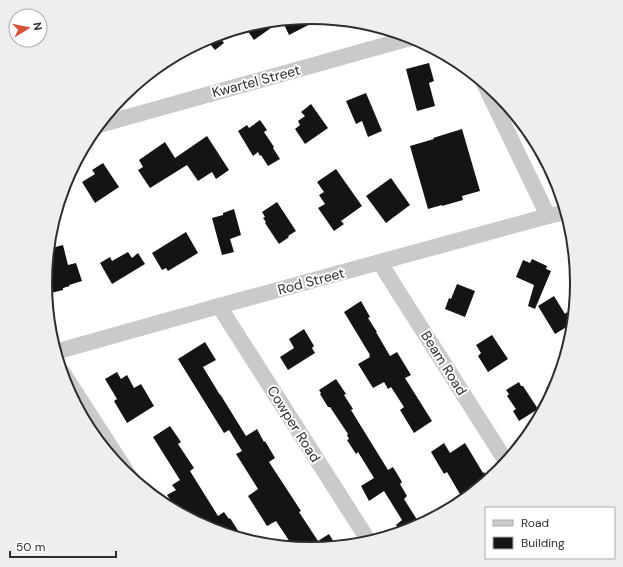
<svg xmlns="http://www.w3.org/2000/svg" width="623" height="567" viewBox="0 0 623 567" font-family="'DM Sans',sans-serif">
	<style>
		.building { fill: #141414 }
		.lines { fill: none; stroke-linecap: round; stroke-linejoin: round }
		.minor { stroke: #cacaca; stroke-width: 16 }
		.labels { text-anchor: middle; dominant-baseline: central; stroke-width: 4; stroke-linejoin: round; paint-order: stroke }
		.street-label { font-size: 14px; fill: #2d2d2d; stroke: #fff }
		.rim { fill: none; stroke: #2d2d2d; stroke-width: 2 }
	</style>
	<rect width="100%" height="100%" fill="#fff"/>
	<!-- building -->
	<g class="building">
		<polygon points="312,17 322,18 289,35 282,20 254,40 245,27 260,22"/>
		<polygon points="218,35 224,43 215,50 206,39"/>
		<polygon points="429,63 434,81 429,83 435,106 417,111 406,69"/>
		<polygon points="366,93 382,131 368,137 362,121 356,124 346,101"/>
		<polygon points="311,104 328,128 305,144 295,129 300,125 298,121 305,116 301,112"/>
		<polygon points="260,120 267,130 264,132 274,147 273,148 280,159 268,166 261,155 260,156 258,152 253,156 238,131 247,125 249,128"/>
		<polygon points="462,129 480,191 462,196 463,200 442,206 442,205 428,209 410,146 434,139 433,138"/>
		<polygon points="207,136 229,170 216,179 212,172 198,181 187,165 150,188 138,170 143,167 139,160 165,142 175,158"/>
		<polygon points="103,163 119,187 95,203 82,182 95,174 92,170"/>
		<polygon points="336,169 362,206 341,221 344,224 334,231 318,208 325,204 319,195 324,192 317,182"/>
		<polygon points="391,178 410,205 386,223 366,196"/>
		<polygon points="277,202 296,231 288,236 289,237 279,244 265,223 266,222 263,218 265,217 262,212"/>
		<polygon points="234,209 241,235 230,239 234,252 222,255 212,218 223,215 223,213"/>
		<polygon points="186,232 198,253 168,271 166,268 162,270 152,253"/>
		<polygon points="63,245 68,265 76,263 82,281 69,285 70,286 63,288 63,290 51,293 46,275 48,249"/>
		<polygon points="128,252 132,258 138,253 145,264 112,284 100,263 110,257 112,261"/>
		<polygon points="532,259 547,266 546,269 551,271 535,309 528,306 534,285 516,277 523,260 530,263"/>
		<polygon points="457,284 475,291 465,317 445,309 449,298 451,299"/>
		<polygon points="554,296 565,314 567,312 573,323 555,334 538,306"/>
		<polygon points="361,301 370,317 368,318 377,332 376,332 390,356 397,352 411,375 405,378 432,421 414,433 400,410 404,407 391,387 388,389 384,382 373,388 358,364 370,357 369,356 370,355 344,312"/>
		<polygon points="304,329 314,346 312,348 315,353 288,370 280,357 294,348 289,339"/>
		<polygon points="492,335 508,359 488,372 478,356 481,353 476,345"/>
		<polygon points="205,342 216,360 203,367 220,395 220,394 246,436 257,429 264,442 265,441 275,458 269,462 301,511 299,512 318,541 329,534 337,547 311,550 294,548 276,521 267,526 255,507 248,496 258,489 236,454 242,451 229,430 224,433 178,359"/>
		<polygon points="117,372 121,379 127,375 134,388 141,384 154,406 127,423 114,401 117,399 105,379"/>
		<polygon points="336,379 346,394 344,395 353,409 351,410 388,470 393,467 402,482 400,484 407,496 404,499 421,526 413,530 401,533 396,525 402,520 384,491 369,501 361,486 374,478 358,452 356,454 347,440 349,439 347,435 348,434 330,407 328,407 320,394 321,393 319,390"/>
		<polygon points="519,382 521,386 523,386 538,409 519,421 513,411 516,409 507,396 509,394 506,390"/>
		<polygon points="170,426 181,442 178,444 194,468 190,471 218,516 224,512 229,519 230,518 244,540 209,530 179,513 167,495 176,490 172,485 180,480 153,437"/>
		<polygon points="444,443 450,453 465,443 483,473 484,472 489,481 464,501 447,472 444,474 431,452"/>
	</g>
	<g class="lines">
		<!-- minor -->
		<g class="minor">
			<polyline points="483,81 548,216"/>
			<polyline points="99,125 414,37"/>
			<polyline points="380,263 507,463"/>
			<polyline points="219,306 370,543"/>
			<polyline points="55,352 219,306 548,216 567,212"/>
			<polyline points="61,371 65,376 130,477"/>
		</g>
	</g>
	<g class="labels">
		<!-- street labels -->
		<g class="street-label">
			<text transform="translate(256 81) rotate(-15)">Kwartel Street</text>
			<text transform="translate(311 281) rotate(-15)">Rod Street</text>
			<text transform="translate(444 363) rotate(58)">Beam Road</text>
			<text transform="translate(294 424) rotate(58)">Cowper Road</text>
		</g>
	</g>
	<!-- crop -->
	<path d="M0 0H623V567H0ZM52 283a259 259 0 1 1 518 0a259 259 0 1 1-518 0Z" fill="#eee" fill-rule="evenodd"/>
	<path class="rim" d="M52 283a259 259 0 1 1 518 0a259 259 0 1 1-518 0Z"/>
	<!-- legend -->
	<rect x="485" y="507" width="130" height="52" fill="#ffffff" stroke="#ababab"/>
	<rect x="493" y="520" width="20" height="6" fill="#cacaca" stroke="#ababab"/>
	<text x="521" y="527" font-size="12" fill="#2d2d2d">Road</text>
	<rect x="493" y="537" width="20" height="12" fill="#141414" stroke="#ababab"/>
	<text x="521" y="547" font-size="12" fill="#2d2d2d">Building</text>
	<!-- north arrow -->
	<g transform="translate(28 28) rotate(80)"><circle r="19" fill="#ffffff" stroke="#ababab"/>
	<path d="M0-3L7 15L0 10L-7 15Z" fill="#d8503b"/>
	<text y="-6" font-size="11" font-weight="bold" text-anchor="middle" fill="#2d2d2d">N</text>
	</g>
	<!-- scale -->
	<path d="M10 551v6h106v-6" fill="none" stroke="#2d2d2d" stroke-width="2"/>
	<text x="16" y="551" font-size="12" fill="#2d2d2d" stroke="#ffffff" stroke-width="3" paint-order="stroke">50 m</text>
</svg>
